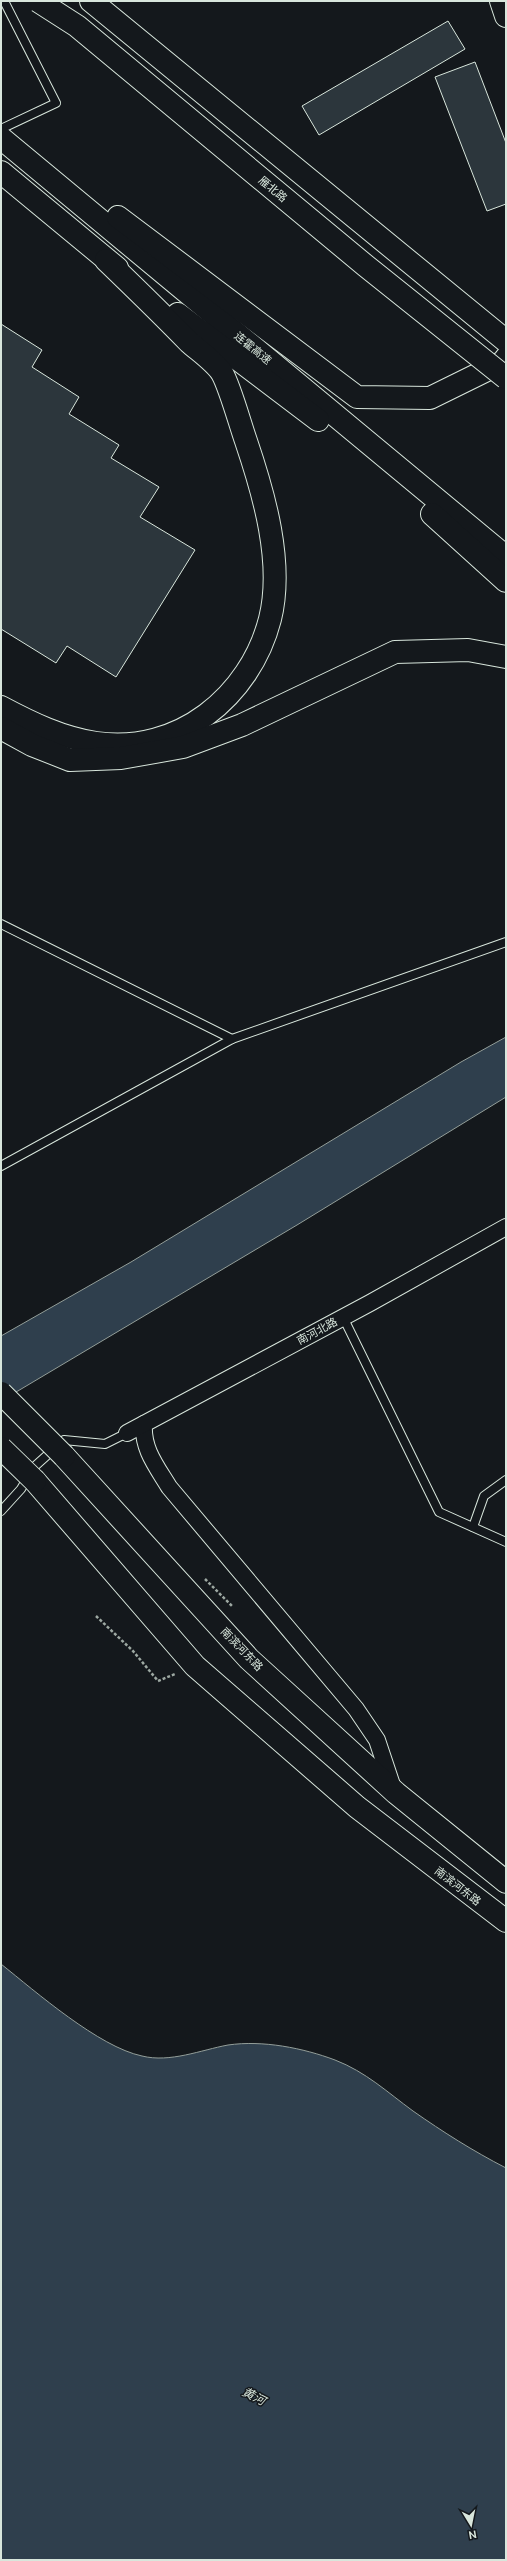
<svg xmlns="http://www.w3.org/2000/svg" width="507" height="2561" viewBox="0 0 507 2561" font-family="Ubuntu,'Noto Sans SC',sans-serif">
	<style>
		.water { fill: #2f3f4d; stroke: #939e99 }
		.building { fill: #2c363c; stroke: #d8e6dc }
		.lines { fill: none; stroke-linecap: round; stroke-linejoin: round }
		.service-casing { stroke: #d8e6dc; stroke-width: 10 }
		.minor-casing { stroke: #d8e6dc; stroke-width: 18 }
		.secondary-casing { stroke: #d8e6dc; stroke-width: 24 }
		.trunk-casing { stroke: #d8e6dc; stroke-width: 24 }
		.motorway-casing { stroke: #d8e6dc; stroke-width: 24 }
		.path { stroke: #9da8a2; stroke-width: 2.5; stroke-dasharray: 3 2; stroke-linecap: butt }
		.service { stroke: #14181c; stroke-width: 8 }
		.minor { stroke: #14181c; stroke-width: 16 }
		.secondary { stroke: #14181c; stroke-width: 22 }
		.trunk { stroke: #14181c; stroke-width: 22 }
		.motorway { stroke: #14181c; stroke-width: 22 }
		.secondary-bridge-casing { stroke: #d8e6dc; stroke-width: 24; stroke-linecap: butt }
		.trunk-bridge-casing { stroke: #d8e6dc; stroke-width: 24; stroke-linecap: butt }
		.secondary-bridge { stroke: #14181c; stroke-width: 22 }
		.trunk-bridge { stroke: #14181c; stroke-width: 22 }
		.labels { text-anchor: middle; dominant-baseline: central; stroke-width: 3; stroke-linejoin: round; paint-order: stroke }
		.street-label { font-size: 11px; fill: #d8e6dc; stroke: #14181c }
		.water-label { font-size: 12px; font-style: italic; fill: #d8e6dc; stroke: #14181c }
	</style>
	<rect width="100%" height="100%" fill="#14181c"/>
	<!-- water -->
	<g class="water">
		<polygon points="506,1037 506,1097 297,1225 1,1401 1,1336 131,1262 461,1062"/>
		<path d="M 1,1964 C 36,1992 99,2047 142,2056 C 170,2063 201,2050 228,2045 C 263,2040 303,2048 335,2060 C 366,2072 387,2092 413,2111 C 443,2132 473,2151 506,2168 L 506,2560 L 1,2560 Z"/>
	</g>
	<!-- building -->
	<g class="building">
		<polygon points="448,21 465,49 319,135 302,106"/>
		<polygon points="475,62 506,143 506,204 487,211 435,77"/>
		<polygon points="1,324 42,350 32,367 79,397 69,414 119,445 111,458 159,487 140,517 195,550 116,677 67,646 56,663 1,629"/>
	</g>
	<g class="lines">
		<defs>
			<g id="service">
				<polyline points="1,129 56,103 4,1"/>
				<polyline points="1,924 232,1039"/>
				<polyline points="1,1166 232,1039 506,942"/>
				<polyline points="343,1317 439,1512 506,1542"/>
				<polyline points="1,1511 21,1489 34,1467 64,1440 105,1444 127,1433"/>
				<polyline points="473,1527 484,1496 506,1480"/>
			</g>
			<g id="minor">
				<path d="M 144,1424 C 142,1449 157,1467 169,1487 L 356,1709 L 377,1740 L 393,1788"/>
				<polyline points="127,1433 370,1303 506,1227"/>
			</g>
			<g id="secondary">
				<polyline points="64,1456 249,1659 396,1793 506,1882"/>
				<polyline points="35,1481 195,1666 357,1807 506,1921"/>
			</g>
			<polyline id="trunk" points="91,1 506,341"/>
			<g id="motorway">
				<polyline points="501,1 506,16"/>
				<polyline points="1,138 506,557"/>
				<polyline points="1,172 117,268"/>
				<polyline points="118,217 357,397 430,398 503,362 506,358"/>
				<polyline points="178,314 318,420"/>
				<polyline points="432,514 506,581"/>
				<path d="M 1,707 C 31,723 62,738 96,743 C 178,755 250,697 270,619 C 284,563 264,494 246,441 C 240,424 230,387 222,373 C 215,362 199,351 189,342 C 162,314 134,287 106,260"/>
				<polyline points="1,728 32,745 70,760 121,758 183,747 242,725 395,652 468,650 506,657"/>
			</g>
		</defs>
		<!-- service casing -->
		<use href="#service" class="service-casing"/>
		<!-- minor casing -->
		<use href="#minor" class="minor-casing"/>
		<!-- secondary casing -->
		<use href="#secondary" class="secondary-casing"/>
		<!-- trunk casing -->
		<use href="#trunk" class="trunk-casing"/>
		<!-- motorway casing -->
		<use href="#motorway" class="motorway-casing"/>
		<!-- path -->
		<g class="path">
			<polyline points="205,1579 233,1607"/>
			<polyline points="96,1616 133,1651 158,1681 175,1674"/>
		</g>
		<!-- service -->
		<use href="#service" class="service"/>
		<!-- minor -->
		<use href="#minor" class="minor"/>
		<!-- secondary -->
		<use href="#secondary" class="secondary"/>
		<!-- trunk -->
		<use href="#trunk" class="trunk"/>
		<!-- motorway -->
		<use href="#motorway" class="motorway"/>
		<defs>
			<g id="secondary-bridge">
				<polyline points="1,1393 64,1456"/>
				<polyline points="1,1448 35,1481"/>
			</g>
			<polyline id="trunk-bridge" points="38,1 77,26 366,266 506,378"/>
		</defs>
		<!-- secondary-bridge casing -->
		<use href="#secondary-bridge" class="secondary-bridge-casing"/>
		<!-- trunk-bridge casing -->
		<use href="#trunk-bridge" class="trunk-bridge-casing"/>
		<!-- secondary-bridge -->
		<use href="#secondary-bridge" class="secondary-bridge"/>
		<!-- trunk-bridge -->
		<use href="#trunk-bridge" class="trunk-bridge"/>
	</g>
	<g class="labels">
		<!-- street labels -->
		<g class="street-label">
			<text transform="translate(273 189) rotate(40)">雁北路</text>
			<text transform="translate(253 348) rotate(39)">连霍高速</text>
			<text transform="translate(317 1331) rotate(-28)">南河北路</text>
			<text transform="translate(242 1649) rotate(46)">南滨河东路</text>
			<text transform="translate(458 1886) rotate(38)">南滨河东路</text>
		</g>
		<!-- water labels -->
		<g class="water-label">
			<text transform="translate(254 2396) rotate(27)">黄河</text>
		</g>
	</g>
	<!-- border -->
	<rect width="507" height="2561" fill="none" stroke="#d8e6dc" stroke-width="4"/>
	<!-- north arrow -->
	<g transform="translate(471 2525) rotate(170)" stroke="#14181c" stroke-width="3" paint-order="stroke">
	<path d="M0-3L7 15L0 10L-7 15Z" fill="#d8e6dc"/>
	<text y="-6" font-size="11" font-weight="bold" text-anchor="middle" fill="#d8e6dc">N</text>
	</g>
</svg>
